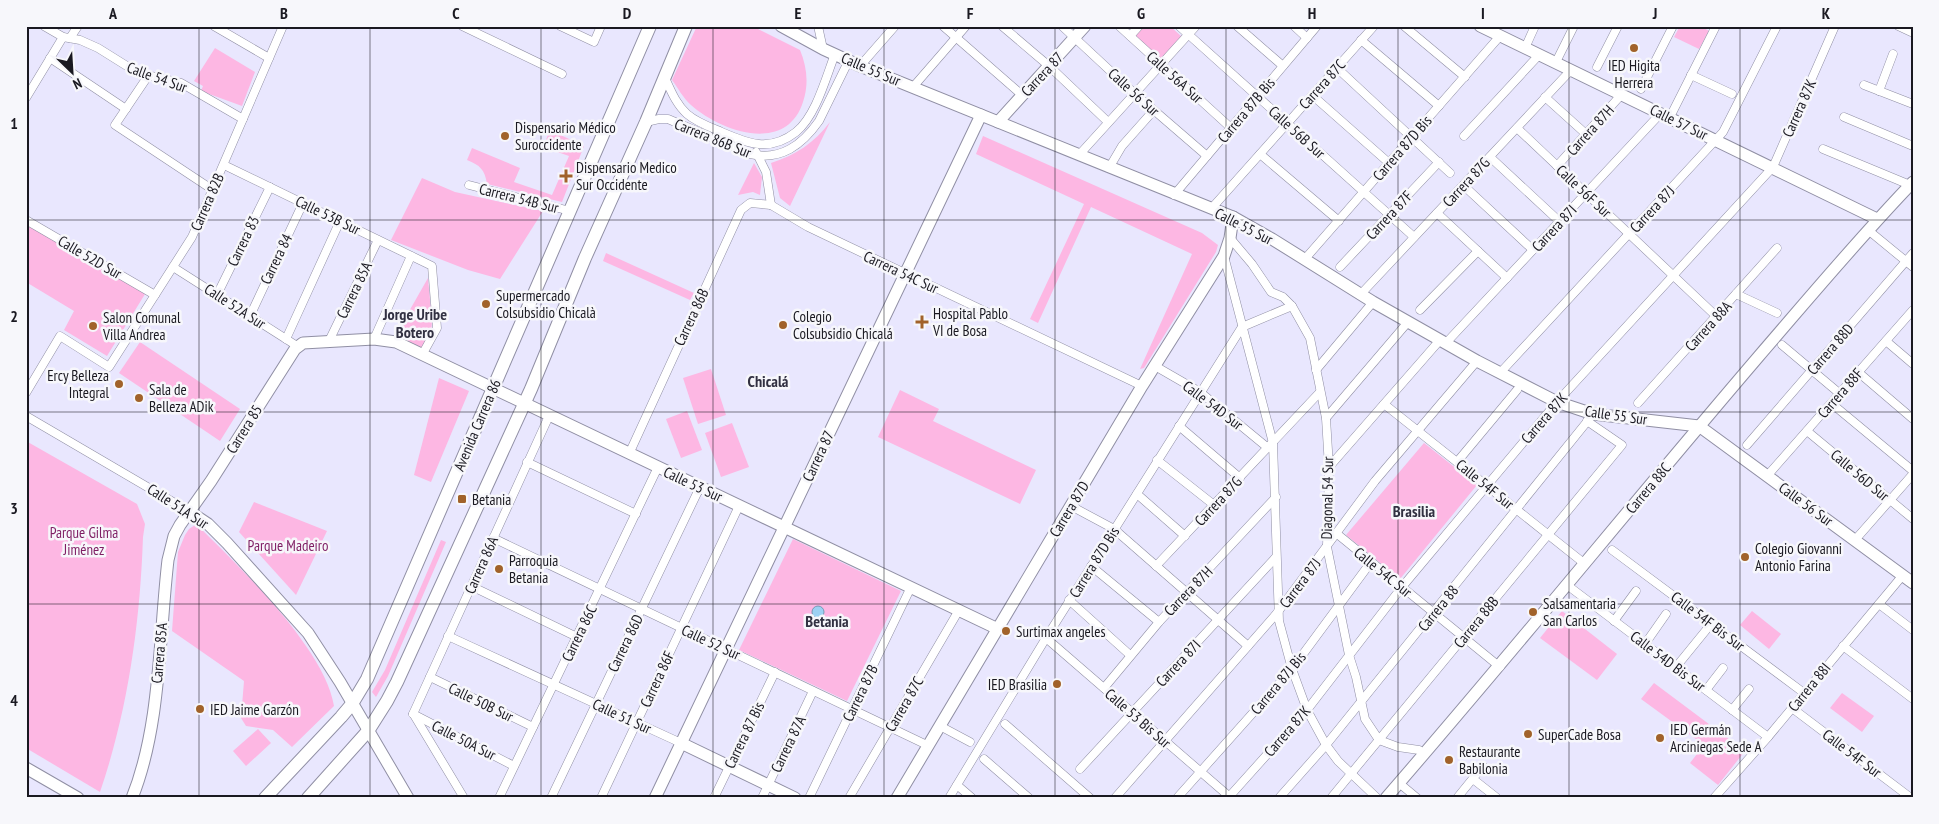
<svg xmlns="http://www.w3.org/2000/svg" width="1939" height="824" viewBox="0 0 1939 824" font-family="'PT Sans Narrow',sans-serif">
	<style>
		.green { fill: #fdb7e3 }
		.water { fill: #9dd1f3; stroke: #769ab4 }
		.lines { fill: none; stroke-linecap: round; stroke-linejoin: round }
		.street-casing { stroke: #908fa4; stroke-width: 9 }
		.secondary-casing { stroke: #908fa4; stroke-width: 13 }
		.primary-casing { stroke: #908fa4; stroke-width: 14 }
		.street { stroke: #fff; stroke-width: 8 }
		.secondary { stroke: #fff; stroke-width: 11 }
		.primary { stroke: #fff; stroke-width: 12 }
		.grid { fill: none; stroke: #1a1921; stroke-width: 1; stroke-opacity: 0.55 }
		.poi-dot { fill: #a1622a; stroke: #f7f7fb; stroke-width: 2 }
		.labels { text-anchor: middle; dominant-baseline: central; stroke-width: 5; stroke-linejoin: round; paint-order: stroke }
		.poi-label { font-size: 15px; fill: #1a1921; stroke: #f7f7fb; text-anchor: start }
		.street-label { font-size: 15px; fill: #1a1921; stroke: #f7f7fb }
		.park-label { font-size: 15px; fill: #7f1e64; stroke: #f7f7fb }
		.neighbourhood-label { font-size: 16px; font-weight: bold; fill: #323142; stroke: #f7f7fb }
		.neatline { fill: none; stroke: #1a1921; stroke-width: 2 }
		.grid-label { font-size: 16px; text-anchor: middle; font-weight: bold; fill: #1a1921 }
	</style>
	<rect width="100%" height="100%" fill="#e9e7fe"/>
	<!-- green -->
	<g class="green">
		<path d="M 697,26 L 752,26 L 800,50 C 807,67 809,84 803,102 C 786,155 720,131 691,105 C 683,98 678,88 672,80 Z"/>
		<polygon points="1144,26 1170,26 1182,37 1160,60 1135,36"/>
		<polygon points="1680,26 1701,26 1709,31 1699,49 1674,37"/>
		<polygon points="215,48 255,72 242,106 201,91 203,86 194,81"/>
		<path d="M 830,122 L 790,206 L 780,198 L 771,163 C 796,155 814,143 830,122 Z"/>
		<path d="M 550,130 L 584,146 L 562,202 L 487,184 C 485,170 480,165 467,160 L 472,148 L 520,168 L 514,182 L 552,195 L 569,156 L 543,147 Z"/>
		<polygon points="983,136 1202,233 1218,245 1216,252 1144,368 1140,369 1192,254 1091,207 1038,323 1030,319 1084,204 976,154"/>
		<polygon points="754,163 762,177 760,195 753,192 738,195"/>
		<polygon points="422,178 455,192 543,211 500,279 468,270 391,240"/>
		<polygon points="26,223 145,294 107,356 64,330 74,311 26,282"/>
		<polygon points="606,253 694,293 690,300 603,261"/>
		<polygon points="428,278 432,321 431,333 422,349 395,336"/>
		<polygon points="140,342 240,409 220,441 119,373"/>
		<polygon points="711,369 726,415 698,424 683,378"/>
		<polygon points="439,378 469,391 431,482 414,475"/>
		<polygon points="900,390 939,409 933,421 1036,470 1020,504 878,437"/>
		<polygon points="687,411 702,450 681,458 666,419"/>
		<polygon points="732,423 749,467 721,477 705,433"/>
		<path d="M 26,441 L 137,504 L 145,524 L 143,537 C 140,624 128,710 100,792 L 26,748 Z"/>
		<polygon points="1424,443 1477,485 1400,579 1346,535"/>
		<polygon points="254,502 327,531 296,595 239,532"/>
		<path d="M 195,525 L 198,526 C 239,566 325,649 334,706 L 292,747 L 273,730 L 246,726 L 241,718 L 244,681 L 172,631 L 178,552 L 185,535 L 189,529 Z"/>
		<polygon points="793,539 901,591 847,701 739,650"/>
		<polygon points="441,540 446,542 388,676 376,697 372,692 385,670"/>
		<polygon points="1562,611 1617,654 1597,680 1540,638"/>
		<polygon points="1752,611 1781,634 1769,649 1740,625"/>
		<polygon points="1654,683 1745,751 1718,785 1690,763 1704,745 1641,699"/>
		<polygon points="1842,693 1874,716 1862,732 1830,708"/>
		<polygon points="258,729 271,743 246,766 233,751"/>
	</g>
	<!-- water -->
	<circle class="water" cx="818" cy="612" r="6"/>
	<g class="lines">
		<defs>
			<g id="street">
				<polyline points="44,26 63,37 80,40 98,48 138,73 181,83 243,119"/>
				<polyline points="214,26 269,58"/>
				<polyline points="462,26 562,74"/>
				<polyline points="560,26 594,42 601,26"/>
				<polyline points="818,26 823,49"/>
				<polyline points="943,26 1022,95"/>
				<polyline points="1002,26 1049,66 1108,122"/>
				<polyline points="1062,26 1134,93 1207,156"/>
				<polyline points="1119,26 1231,128"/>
				<polyline points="1179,26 1414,237"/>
				<polyline points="1237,26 1283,66"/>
				<polyline points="1294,26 1307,38"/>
				<polyline points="1404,26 1465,77"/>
				<polyline points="1898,26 1913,33"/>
				<polyline points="1130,36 1139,26"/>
				<polyline points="70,38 78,26"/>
				<polyline points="1361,40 1439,106"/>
				<polyline points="1525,48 1535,26"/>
				<polyline points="50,58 126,109"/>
				<polyline points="1556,62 1574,26"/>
				<polyline points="860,66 895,26"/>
				<polyline points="1597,67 1618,26"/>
				<polyline points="1337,68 1450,173"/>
				<polyline points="1691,75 1732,94"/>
				<polyline points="148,76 115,125 213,190"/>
				<path d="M 665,78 C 671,91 676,104 687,114 C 695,121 707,126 717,130 C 745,142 768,154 796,132 C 816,116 826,77 835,54"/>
				<polyline points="1864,85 1913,104"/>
				<polyline points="913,87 966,26"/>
				<polyline points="1641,89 1673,26"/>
				<polyline points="1879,91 1893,54"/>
				<polyline points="1312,95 1389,163"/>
				<polyline points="1545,97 1586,134"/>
				<polyline points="26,98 63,37"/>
				<polyline points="1670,117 1716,26"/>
				<polyline points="1844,117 1913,146"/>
				<path d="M 646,122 L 659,119 L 668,119 L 750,154 C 781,161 802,145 819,121 L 849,60"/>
				<polyline points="1517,128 1716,316"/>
				<polyline points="1464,136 1539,55"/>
				<polyline points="1823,149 1910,185"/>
				<polyline points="756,152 766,172 771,205"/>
				<polyline points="1260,154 1339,221"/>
				<polyline points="1079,155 1196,26"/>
				<polyline points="1490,157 1560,222"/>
				<polyline points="224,165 432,266 437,328 422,355"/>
				<polyline points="1557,166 1622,94"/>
				<polyline points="1109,168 1122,146 1154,110"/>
				<polyline points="469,185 570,211"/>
				<polyline points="1463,185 1533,250"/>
				<polyline points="1174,195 1317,26"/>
				<polyline points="771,205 808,227 1142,386"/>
				<polyline points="1211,209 1374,26"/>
				<polyline points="1437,213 1507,278"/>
				<polyline points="26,220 155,295"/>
				<polyline points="1868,230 1913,267"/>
				<polyline points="1230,238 1252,264 1271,292 1283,297 1292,306 1310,338 1326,418 1329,467 1327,547 1349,655 1356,677 1365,719 1379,740 1398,747 1419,750"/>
				<polyline points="1224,256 1273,443 1279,621 1292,669 1307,710 1326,745 1338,761 1376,797"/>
				<polyline points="1304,260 1500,36"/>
				<polyline points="173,267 297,346"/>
				<polyline points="1340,267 1439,162"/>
				<polyline points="1736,294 1777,313"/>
				<polyline points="217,295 270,187"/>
				<polyline points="1360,295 1571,70"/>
				<polyline points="1420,310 1478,251"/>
				<polyline points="250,316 303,203"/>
				<polyline points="286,339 340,221"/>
				<polyline points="374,339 411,256"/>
				<polyline points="329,341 378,240"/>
				<polyline points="1886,341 1913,364"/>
				<polyline points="1446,343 1661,113"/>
				<polyline points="1782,345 1839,393"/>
				<polyline points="1155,366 1200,392 1268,448"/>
				<polyline points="1316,370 1373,302"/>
				<polyline points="1858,372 1913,419"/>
				<polyline points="1500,373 1723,132 1777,26"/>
				<polyline points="26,393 60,336 109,367 192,237 283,26"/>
				<polyline points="1638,403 1777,248"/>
				<polyline points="1831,403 1913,471"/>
				<polyline points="1384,404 1585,564"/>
				<polyline points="26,416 190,512"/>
				<polyline points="1326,418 1408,322"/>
				<polyline points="1179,426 1240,478"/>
				<polyline points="1807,431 1913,519"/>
				<polyline points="1747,445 1913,253"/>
				<polyline points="629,454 741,210 750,203 771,205"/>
				<polyline points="1157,460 1214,505"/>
				<polyline points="527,462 636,514"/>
				<polyline points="1457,462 1517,390"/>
				<polyline points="1329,467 1440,340"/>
				<polyline points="1767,476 1913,310"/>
				<polyline points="1137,494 1185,536"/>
				<polyline points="1071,506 1114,529 1248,646"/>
				<polyline points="1336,533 1500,667"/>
				<polyline points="493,538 929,746"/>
				<polyline points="1855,540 1913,474"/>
				<polyline points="1612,550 1804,693"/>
				<polyline points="1091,566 1159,622"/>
				<polyline points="1156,566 1320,392"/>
				<polyline points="1567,585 1768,737"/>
				<polyline points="471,586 577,637"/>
				<polyline points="1069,600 1130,655"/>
				<polyline points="1879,604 1913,630"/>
				<polyline points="1614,621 1636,591"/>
				<polyline points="448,636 681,743"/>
				<polyline points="1046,638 1231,798"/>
				<polyline points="1645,644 1666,614"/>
				<polyline points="1843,646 1913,699"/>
				<polyline points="1676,667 1711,624"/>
				<polyline points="430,677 533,727"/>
				<polyline points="1104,688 1159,622 1276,497"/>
				<polyline points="1706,690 1723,668"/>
				<polyline points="1792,708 1911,798"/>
				<polyline points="1732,710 1749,689"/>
				<polyline points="413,714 549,416"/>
				<polyline points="413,714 514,766"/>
				<polyline points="414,715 464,798"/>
				<polyline points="1005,724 1090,798"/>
				<polyline points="940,726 970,742"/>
				<polyline points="984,759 1029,798"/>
				<polyline points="1080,769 1276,557"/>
				<polyline points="1473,779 1497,798"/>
				<polyline points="1399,783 1417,798"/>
				<polyline points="957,785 972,798"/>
				<polyline points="499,798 658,467"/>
				<polyline points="551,798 700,487"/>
				<polyline points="601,798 739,506"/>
				<polyline points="714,798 775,672"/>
				<polyline points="762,798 813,691"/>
				<polyline points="809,798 911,587"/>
				<polyline points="849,798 959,610"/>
				<polyline points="949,798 1046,638 1242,327 1292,306"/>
				<polyline points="1115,798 1277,613 1375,481 1477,361"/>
				<polyline points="1177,798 1292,669 1371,562"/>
				<polyline points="1228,798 1307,710 1402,587 1557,402 1773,167 1835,26"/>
				<polyline points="1279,798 1326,745 1590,418"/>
				<polyline points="1331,798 1622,445 1587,421"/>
				<polyline points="1457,798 1483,766"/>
				<polyline points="1714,798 1768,737 1903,575"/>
			</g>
			<g id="secondary">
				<polyline points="781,26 823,49 860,66 1233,217 1272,239 1373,302 1477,361 1557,402 1593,414 1699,426"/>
				<polyline points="1480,26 1877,219"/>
				<polyline points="998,122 1085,26"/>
				<polyline points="1699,426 1913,583"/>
				<polyline points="190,512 208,524 227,543 308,633 340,682 408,798"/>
				<polyline points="681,743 795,798"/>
				<polyline points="26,768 78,798"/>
				<path d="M 132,798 C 161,726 159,636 168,560 L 174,536 L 180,525 L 211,481 L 295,349 L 303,343 L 374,339 L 396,342 L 998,629"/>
				<polyline points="655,798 981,115"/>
				<polyline points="897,798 1142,386 1224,256 1230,238 1233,217"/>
				<path d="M 1386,798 C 1513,652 1634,502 1759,356 C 1810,297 1859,238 1913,182"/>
			</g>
			<g id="primary">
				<polyline points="265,798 341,717 352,704 367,679 650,26"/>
				<polyline points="308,798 368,731 387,701 397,682 531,389 585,258 646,122 686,26"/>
			</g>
		</defs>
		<!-- street casing -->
		<use href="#street" class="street-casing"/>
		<!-- secondary casing -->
		<use href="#secondary" class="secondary-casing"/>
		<!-- primary casing -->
		<use href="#primary" class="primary-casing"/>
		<!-- street -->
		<use href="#street" class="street"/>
		<!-- secondary -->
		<use href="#secondary" class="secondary"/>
		<!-- primary -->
		<use href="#primary" class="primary"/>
	</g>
	<!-- grid -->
	<path class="grid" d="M 199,26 L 199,798M 370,26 L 370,798M 541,26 L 541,798M 713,26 L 713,798M 884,26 L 884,798M 1055,26 L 1055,798M 1226,26 L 1226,798M 1398,26 L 1398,798M 1569,26 L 1569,798M 1740,26 L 1740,798M 26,220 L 1913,220M 26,412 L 1913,412M 26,604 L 1913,604"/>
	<!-- markers -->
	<g class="poi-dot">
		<circle cx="1634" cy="48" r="5"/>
		<circle cx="505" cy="136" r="5"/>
		<path d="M563.5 168.5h5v5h5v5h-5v5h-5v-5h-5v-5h5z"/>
		<circle cx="486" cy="304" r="5"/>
		<path d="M919.5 314.5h5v5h5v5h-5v5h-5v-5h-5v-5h5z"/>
		<circle cx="783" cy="325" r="5"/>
		<circle cx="93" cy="326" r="5"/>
		<circle cx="119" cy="384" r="5"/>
		<circle cx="139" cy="398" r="5"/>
		<rect x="457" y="494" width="10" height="10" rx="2.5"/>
		<circle cx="1745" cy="557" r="5"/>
		<circle cx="499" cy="569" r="5"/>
		<circle cx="1533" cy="612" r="5"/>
		<circle cx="1006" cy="631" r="5"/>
		<circle cx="1057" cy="684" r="5"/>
		<circle cx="200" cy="709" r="5"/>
		<circle cx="1528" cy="734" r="5"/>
		<circle cx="1660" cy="738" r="5"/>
		<circle cx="1449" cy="760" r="5"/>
	</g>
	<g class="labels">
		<!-- poi labels -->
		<g class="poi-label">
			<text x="1634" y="65" text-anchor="middle">IED Higita<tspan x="1634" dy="17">Herrera</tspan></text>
			<text x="515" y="127">Dispensario Médico<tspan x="515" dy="17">Suroccidente</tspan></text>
			<text x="576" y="167">Dispensario Medico<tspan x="576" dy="17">Sur Occidente</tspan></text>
			<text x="496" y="295">Supermercado<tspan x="496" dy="17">Colsubsidio Chicalà</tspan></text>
			<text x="933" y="313">Hospital Pablo<tspan x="933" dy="17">VI de Bosa</tspan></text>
			<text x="793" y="316">Colegio<tspan x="793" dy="17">Colsubsidio Chicalá</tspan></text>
			<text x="103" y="317">Salon Comunal<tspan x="103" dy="17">Villa Andrea</tspan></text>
			<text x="109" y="375" text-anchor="end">Ercy Belleza<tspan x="109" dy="17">Integral</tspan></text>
			<text x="149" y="389">Sala de<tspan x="149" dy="17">Belleza ADik</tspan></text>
			<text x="472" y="499">Betania</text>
			<text x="1755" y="548">Colegio Giovanni<tspan x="1755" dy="17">Antonio Farina</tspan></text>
			<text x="509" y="560">Parroquia<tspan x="509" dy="17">Betania</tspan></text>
			<text x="1543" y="603">Salsamentaria<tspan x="1543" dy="17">San Carlos</tspan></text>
			<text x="1016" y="631">Surtimax angeles</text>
			<text x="1047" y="684" text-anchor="end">IED Brasilia</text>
			<text x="210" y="709">IED Jaime Garzón</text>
			<text x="1670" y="729">IED Germán<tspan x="1670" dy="17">Arciniegas Sede A</tspan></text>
			<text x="1538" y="734">SuperCade Bosa</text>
			<text x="1459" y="751">Restaurante<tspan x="1459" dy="17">Babilonia</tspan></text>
		</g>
		<!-- street labels -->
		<g class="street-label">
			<text transform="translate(871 69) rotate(23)">Calle 55 Sur</text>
			<text transform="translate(1042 74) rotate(-47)">Carrera 87</text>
			<text transform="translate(157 77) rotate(20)">Calle 54 Sur</text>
			<text transform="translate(1175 77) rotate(42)">Calle 56A Sur</text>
			<text transform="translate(1322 84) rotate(-48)">Carrera 87C</text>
			<text transform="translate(1134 92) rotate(42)">Calle 56 Sur</text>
			<text transform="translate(1799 108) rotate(-66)">Carrera 87K</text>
			<text transform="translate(1246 110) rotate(-50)">Carrera 87B Bis</text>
			<text transform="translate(1679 122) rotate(26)">Calle 57 Sur</text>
			<text transform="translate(1590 130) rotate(-48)">Carrera 87H</text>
			<text transform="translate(1297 132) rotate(42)">Calle 56B Sur</text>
			<text transform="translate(713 138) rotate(22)">Carrera 86B Sur</text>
			<text transform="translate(1402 148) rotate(-49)">Carrera 87D Bis</text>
			<text transform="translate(1466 182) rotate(-47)">Carrera 87G</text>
			<text transform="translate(1584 191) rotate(43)">Calle 56F Sur</text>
			<text transform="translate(519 198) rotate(14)">Carrera 54B Sur</text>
			<text transform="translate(207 202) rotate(-66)">Carrera 82B</text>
			<text transform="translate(1652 209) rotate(-47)">Carrera 87J</text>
			<text transform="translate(328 215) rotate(26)">Calle 53B Sur</text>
			<text transform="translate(1389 215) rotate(-47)">Carrera 87F</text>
			<text transform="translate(1244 226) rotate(27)">Calle 55 Sur</text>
			<text transform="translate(1554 228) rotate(-47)">Carrera 87I</text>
			<text transform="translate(243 241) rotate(-64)">Carrera 83</text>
			<text transform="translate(90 257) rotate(30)">Calle 52D Sur</text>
			<text transform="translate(276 259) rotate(-64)">Carrera 84</text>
			<text transform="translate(901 272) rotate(25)">Carrera 54C Sur</text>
			<text transform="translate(354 290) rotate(-64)">Carrera 85A</text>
			<text transform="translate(235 306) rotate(33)">Calle 52A Sur</text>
			<text transform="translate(691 317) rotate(-65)">Carrera 86B</text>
			<text transform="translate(1708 326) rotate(-48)">Carrera 88A</text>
			<text transform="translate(1830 349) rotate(-49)">Carrera 88D</text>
			<text transform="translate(1840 393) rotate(-49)">Carrera 88F</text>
			<text transform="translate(1213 405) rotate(37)">Calle 54D Sur</text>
			<text transform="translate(1616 415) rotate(8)">Calle 55 Sur</text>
			<text transform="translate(1544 418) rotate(-49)">Carrera 87K</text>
			<text transform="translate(477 425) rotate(-67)">Avenida Carrera 86</text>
			<text transform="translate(244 429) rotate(-58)">Carrera 85</text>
			<text transform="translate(818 456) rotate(-65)">Carrera 87</text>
			<text transform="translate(1860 475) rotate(40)">Calle 56D Sur</text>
			<text transform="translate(693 484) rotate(25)">Calle 53 Sur</text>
			<text transform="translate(1485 484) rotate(39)">Calle 54F Sur</text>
			<text transform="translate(1648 488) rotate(-50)">Carrera 88C</text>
			<text transform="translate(1327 498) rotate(-89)">Diagonal 54 Sur</text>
			<text transform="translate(1218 501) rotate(-47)">Carrera 87G</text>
			<text transform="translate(1806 504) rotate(36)">Calle 56 Sur</text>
			<text transform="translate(178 506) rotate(33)">Calle 51A Sur</text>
			<text transform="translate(1069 509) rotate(-59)">Carrera 87D</text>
			<text transform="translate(1094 562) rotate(-58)">Carrera 87D Bis</text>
			<text transform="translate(481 565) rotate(-66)">Carrera 86A</text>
			<text transform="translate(1383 572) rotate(39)">Calle 54C Sur</text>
			<text transform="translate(1300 583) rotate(-53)">Carrera 87J</text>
			<text transform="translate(1188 591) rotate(-46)">Carrera 87H</text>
			<text transform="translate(1438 608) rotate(-51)">Carrera 88</text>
			<text transform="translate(1708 621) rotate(37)">Calle 54F Bis Sur</text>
			<text transform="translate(1476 622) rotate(-51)">Carrera 88B</text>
			<text transform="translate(579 633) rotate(-64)">Carrera 86C</text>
			<text transform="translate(711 642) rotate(25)">Calle 52 Sur</text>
			<text transform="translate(625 643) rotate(-64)">Carrera 86D</text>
			<text transform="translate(159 653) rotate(-85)">Carrera 85A</text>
			<text transform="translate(1668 661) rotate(37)">Calle 54D Bis Sur</text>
			<text transform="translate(1178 663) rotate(-47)">Carrera 87I</text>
			<text transform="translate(657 679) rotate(-65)">Carrera 86F</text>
			<text transform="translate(1278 683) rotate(-50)">Carrera 87J Bis</text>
			<text transform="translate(1809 687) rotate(-51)">Carrera 88I</text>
			<text transform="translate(860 693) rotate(-64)">Carrera 87B</text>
			<text transform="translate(481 702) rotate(26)">Calle 50B Sur</text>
			<text transform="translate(904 704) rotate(-60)">Carrera 87C</text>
			<text transform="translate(622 716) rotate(25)">Calle 51 Sur</text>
			<text transform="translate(1138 718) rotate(41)">Calle 53 Bis Sur</text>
			<text transform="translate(1287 731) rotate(-49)">Carrera 87K</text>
			<text transform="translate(744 735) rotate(-64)">Carrera 87 Bis</text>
			<text transform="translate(464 740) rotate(27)">Calle 50A Sur</text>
			<text transform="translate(788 744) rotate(-64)">Carrera 87A</text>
			<text transform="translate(1852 753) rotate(37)">Calle 54F Sur</text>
		</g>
		<!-- park labels -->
		<g class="park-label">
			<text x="84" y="532">Parque Gilma<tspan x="84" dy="17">Jiménez</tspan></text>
			<text x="288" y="545">Parque Madeiro</text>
		</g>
		<!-- neighbourhood labels -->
		<g class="neighbourhood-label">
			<text x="415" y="314">Jorge Uribe<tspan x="415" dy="18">Botero</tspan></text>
			<text x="768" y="381">Chicalá</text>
			<text x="1414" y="511">Brasilia</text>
			<text x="827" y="621">Betania</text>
		</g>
	</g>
	<!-- border -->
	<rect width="1939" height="824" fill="none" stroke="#f7f7fb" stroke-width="55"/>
	<!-- north arrow -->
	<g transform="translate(72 72) rotate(155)" stroke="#f7f7fb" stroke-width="4" paint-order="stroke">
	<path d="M0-4L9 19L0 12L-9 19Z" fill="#1a1921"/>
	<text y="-8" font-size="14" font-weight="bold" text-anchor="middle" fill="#1a1921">N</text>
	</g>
	<rect x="28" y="28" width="1884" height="768" class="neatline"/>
	<g class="grid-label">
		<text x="113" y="19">A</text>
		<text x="284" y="19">B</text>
		<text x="456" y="19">C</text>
		<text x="627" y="19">D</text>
		<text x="798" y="19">E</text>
		<text x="970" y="19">F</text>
		<text x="1141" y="19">G</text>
		<text x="1312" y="19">H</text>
		<text x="1483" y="19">I</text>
		<text x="1655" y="19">J</text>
		<text x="1826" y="19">K</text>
		<text x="14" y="129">1</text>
		<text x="14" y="322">2</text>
		<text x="14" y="514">3</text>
		<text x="14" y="706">4</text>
	</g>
</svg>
